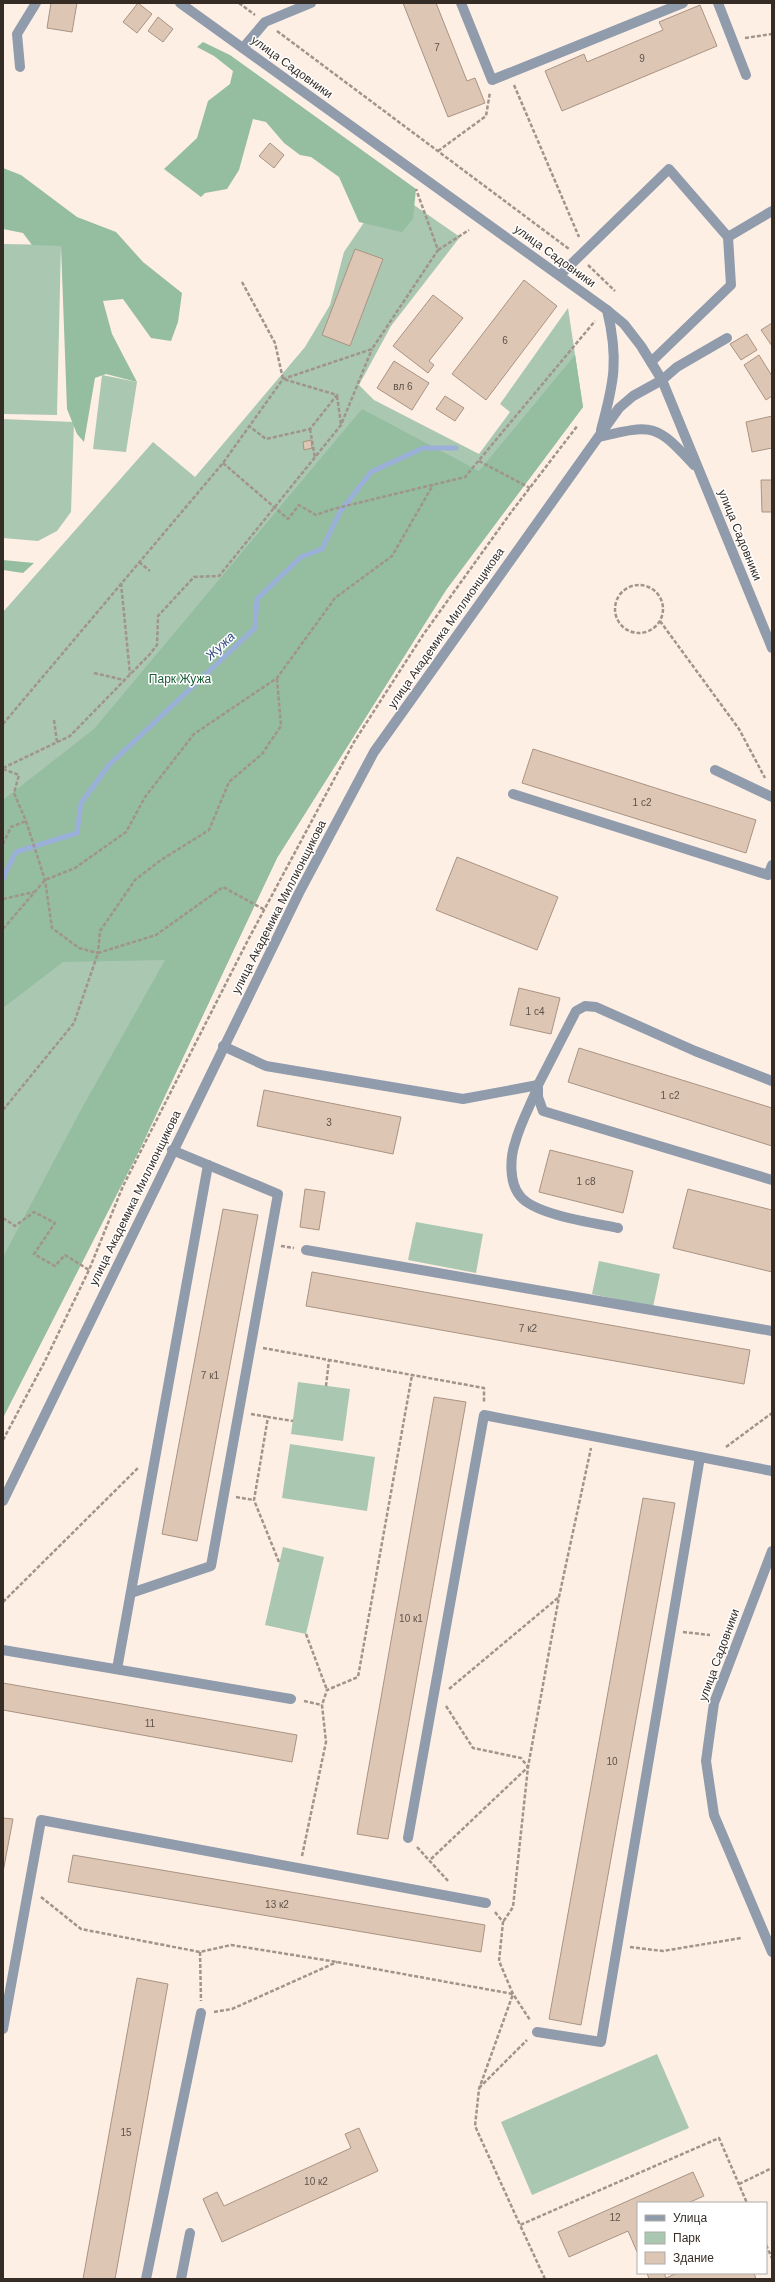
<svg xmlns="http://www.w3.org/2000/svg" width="775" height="2282" viewBox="0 0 775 2282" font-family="Helvetica,sans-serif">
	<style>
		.green { fill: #aac7b2 }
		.forest { fill: #94be9f }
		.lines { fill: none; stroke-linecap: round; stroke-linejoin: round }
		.stream { stroke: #9bb0d8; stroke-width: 5 }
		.building { fill: #dec6b5; stroke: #a99382 }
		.path { stroke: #a0948b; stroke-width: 2.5; stroke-dasharray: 4 2; stroke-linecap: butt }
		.minor { stroke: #909bac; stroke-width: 10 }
		.labels { text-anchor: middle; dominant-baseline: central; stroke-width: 3; stroke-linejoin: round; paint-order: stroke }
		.number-label { font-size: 10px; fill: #5f5249 }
		.street-label { font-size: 12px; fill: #352c25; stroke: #fff }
		.park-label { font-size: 12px; fill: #1a5c35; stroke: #fff }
		.water-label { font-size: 13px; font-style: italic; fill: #354d82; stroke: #fff }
	</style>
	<rect width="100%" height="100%" fill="#feefe5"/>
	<!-- green -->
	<g class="green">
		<polygon points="388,187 460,237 391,326 359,385 374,400 479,454 510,412 500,404 568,308 583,407 446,590 277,858 139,1151 3,1401 3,612 153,442 195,477 305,347 330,305 344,252"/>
		<polygon points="3,244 61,245 57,415 3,414"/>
		<polygon points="102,375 137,382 126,452 93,449"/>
		<polygon points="3,419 74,422 71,512 57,531 38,541 3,538"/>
		<polygon points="416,1222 483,1234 476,1273 408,1260"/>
		<polygon points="599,1261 660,1274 653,1307 592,1294"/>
		<polygon points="298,1382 350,1389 343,1441 291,1434"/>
		<polygon points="290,1444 375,1457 367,1511 282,1498"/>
		<polygon points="283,1547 324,1557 306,1634 265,1625"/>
		<polygon points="657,2054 689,2128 532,2195 501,2122"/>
	</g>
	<!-- forest -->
	<g class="forest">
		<polygon points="203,42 230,55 416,189 413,219 402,232 359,222 339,177 311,157 300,155 284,143 266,122 253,119 239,170 227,189 205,193 201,197 164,169 197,138 208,101 230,84 233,71 214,56 197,47"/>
		<polygon points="3,168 21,175 77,217 116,232 143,262 182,293 178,322 171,341 151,338 123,299 103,301 112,334 137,382 106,374 95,378 84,442 77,434 67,409 61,246 32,245 23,233 3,229"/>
		<polygon points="575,355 583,407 446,590 277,858 139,1151 3,1418 3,1257 82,1108 165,960 63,962 3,1008 3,800 94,729 362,409 479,471"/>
		<polygon points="3,560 34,563 23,573 3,570"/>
	</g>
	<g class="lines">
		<!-- stream -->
		<polyline class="stream" points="3,878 16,852 77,833 81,803 109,765 255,628 257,599 301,557 322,549 340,512 371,472 423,448 456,448"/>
	</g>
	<!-- building -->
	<g class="building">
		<polygon points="51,3 77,3 72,32 47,28"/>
		<polygon points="138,3 152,14 137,33 123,22"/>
		<polygon points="403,3 436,3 467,81 475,78 485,103 448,117"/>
		<polygon points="700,5 717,46 562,111 545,71 584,54 587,62 663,30 659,22"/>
		<polygon points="158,17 173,29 163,42 148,31"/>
		<polygon points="270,143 284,155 274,168 259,156"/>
		<polygon points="355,249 383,259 350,346 322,335"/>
		<polygon points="524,280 557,306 486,400 452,374"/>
		<polygon points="433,295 463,318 429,361 434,365 428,373 393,346"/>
		<polygon points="772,323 772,346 761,330"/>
		<polygon points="747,334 757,350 741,360 730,344"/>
		<polygon points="759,355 772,376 772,396 766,400 744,365"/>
		<polygon points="394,361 429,383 412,410 377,388"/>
		<polygon points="445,396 464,408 455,421 436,409"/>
		<polygon points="772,416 772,448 752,452 746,422"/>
		<polygon points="311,440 312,448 304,450 303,442"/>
		<polygon points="761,480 772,480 772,512 762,512"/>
		<polygon points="533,749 756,820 746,853 522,783"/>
		<polygon points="457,857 558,897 537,950 436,910"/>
		<polygon points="519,988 560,998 551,1034 510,1025"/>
		<polygon points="579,1048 772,1108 772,1146 568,1082"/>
		<polygon points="264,1090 401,1117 393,1154 257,1126"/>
		<polygon points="550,1150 633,1171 623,1213 539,1192"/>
		<polygon points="305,1189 325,1192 319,1230 300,1227"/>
		<polygon points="688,1189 772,1210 772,1272 673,1248"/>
		<polygon points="223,1209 258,1215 197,1541 162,1534"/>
		<polygon points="312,1272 750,1350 744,1384 306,1306"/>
		<polygon points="434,1397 466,1402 388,1839 357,1834"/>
		<polygon points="643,1498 675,1503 581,2025 549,2019"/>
		<polygon points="3,1683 297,1735 292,1762 3,1710"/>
		<polygon points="3,1818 13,1819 3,1872"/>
		<polygon points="73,1855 485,1925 481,1952 68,1882"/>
		<polygon points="137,1978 168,1984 115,2279 83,2279"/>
		<polygon points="359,2128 378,2171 222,2242 203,2199 217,2192 224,2206 351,2148 345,2134"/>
		<polygon points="693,2172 704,2196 688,2203 638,2203 638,2254 628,2231 569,2257 558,2232"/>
		<polygon points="647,2273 664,2273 666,2278 677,2273 754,2273 756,2279 649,2279"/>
	</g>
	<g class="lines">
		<!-- path -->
		<g class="path">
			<polyline points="239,3 255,15"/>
			<polyline points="277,31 569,249"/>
			<polyline points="745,38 772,34"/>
			<polyline points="514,85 579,237"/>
			<polyline points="438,151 486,116 490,92"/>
			<polyline points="438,250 469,230"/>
			<polyline points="588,265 615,291"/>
			<polyline points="242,282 275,343 283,379 337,395 310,429 266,439 249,426"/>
			<polyline points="337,396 341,424"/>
			<polyline points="310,429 315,458"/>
			<polyline points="479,461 530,488"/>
			<polyline points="223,463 288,519 299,505 316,515 333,509 465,477 595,321"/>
			<polyline points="139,562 150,571"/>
			<polyline points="121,583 130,674"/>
			<circle cx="639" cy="609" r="24"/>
			<polyline points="660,621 739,729 765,778"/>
			<polyline points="94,673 124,680"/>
			<polyline points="54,720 57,742"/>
			<polyline points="3,724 223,463 283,379 372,349 438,250 416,189"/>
			<polyline points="3,768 70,736 150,654 157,645 158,616 194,577 219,576 341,425 372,349"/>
			<polyline points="3,769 19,775 14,793 26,821 45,880 52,928 79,948 98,953 100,931 135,880 161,860 209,830 229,782 262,754 281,726 277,679"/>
			<polyline points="3,844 11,827 26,821"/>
			<polyline points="3,899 34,892"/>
			<polyline points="3,929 45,880 75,868 126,832 145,797 194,734 277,678 335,598 392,556 433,485"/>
			<polyline points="3,1110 74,1023 98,953 156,935 223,887 265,910"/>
			<polyline points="3,1218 15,1226 34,1212 55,1223 34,1254 55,1266 65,1255 89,1270"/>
			<polyline points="281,1246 294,1248"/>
			<polyline points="263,1348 484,1388 484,1402"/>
			<polyline points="326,1386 329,1360"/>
			<polyline points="251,1414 268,1417"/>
			<polyline points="3,1440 45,1361 89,1270 123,1186 248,940 354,742 423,635 512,511 578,425"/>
			<polyline points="726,1447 772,1413"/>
			<polyline points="236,1497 254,1500"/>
			<polyline points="279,1562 254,1500 268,1417 293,1421"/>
			<polyline points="3,1602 139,1467"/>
			<polyline points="683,1632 710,1635"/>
			<polyline points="306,1634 327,1690"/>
			<polyline points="449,1689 559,1597"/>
			<polyline points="304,1701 322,1705"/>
			<polyline points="446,1706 473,1748 521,1758 528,1767 513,1907 503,1922"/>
			<polyline points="417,1847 449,1882"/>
			<polyline points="302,1856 326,1742 322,1705 327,1690 358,1677 412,1375"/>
			<polyline points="431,1859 528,1767 559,1597 591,1448"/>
			<polyline points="41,1897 81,1929 200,1952 231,1945 337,1962 513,1994 479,2089 475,2126 520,2225"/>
			<polyline points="495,1912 503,1922 499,1961 513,1994 530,2020"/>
			<polyline points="630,1947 663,1951 741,1938"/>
			<polyline points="200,1952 201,2001"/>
			<polyline points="214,2012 232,2009 337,1962"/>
			<polyline points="479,2088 527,2040"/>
			<polyline points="739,2184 772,2168"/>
			<polyline points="766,2245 772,2258"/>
			<polyline points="545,2279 520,2225 719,2138 747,2203"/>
		</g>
		<!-- minor -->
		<g class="minor">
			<polyline points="180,3 607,310 624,324 641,346 662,380 772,648"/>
			<polyline points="461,3 492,80 683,3"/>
			<polyline points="718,3 746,75"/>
			<polyline points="243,48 265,22 311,3"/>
			<polyline points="20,67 17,34 36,3"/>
			<polyline points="728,237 772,211"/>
			<polyline points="560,275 669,169 728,237 731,285 651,362"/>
			<path d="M 601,430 C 614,383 619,359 607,310"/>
			<path d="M 599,437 C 654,424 656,424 694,465"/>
			<polyline points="715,770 772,797"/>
			<polyline points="513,794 768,875 772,865"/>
			<polyline points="223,1046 266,1066 463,1099 538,1085"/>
			<polyline points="772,1081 695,1051 596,1007 585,1006 576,1011 538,1085 538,1097 543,1111 772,1180"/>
			<path d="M 537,1089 C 530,1106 520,1124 515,1143 C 510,1158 509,1183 520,1196 C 535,1215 594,1223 618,1228"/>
			<polyline points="306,1250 772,1331"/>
			<polyline points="3,1501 299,893 374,752 619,408 633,396 662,380 677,367 727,338"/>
			<polyline points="772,1551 714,1703 706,1761 714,1815 772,1952"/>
			<polyline points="131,1593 211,1566 278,1194 172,1150"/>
			<polyline points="3,1650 291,1699"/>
			<polyline points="117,1669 208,1165"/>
			<polyline points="408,1838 484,1415 772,1471"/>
			<polyline points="3,2029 41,1820 486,1903"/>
			<polyline points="537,2032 601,2042 700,1457"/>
			<polyline points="146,2279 201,2013"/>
			<polyline points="181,2279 190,2233"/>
		</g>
	</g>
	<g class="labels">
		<!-- number labels -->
		<g class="number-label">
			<text x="437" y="47">7</text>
			<text x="642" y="58">9</text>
			<text x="505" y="340">6</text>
			<text x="403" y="386">вл 6</text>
			<text x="642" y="802">1 c2</text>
			<text x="535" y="1011">1 с4</text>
			<text x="670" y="1095">1 с2</text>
			<text x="329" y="1122">3</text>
			<text x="586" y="1181">1 с8</text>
			<text x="528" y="1328">7 к2</text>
			<text x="210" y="1375">7 к1</text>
			<text x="411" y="1618">10 к1</text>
			<text x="150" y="1723">11</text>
			<text x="612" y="1761">10</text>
			<text x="277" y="1904">13 к2</text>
			<text x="126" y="2132">15</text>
			<text x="316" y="2181">10 к2</text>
			<text x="615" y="2217">12</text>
		</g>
		<!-- street labels -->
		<g class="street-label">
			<text transform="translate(292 67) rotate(36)">улица Садовники</text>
			<text transform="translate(555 256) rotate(36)">улица Садовники</text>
			<text transform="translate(740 535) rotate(68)">улица Садовники</text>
			<text transform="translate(446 628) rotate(-55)">улица Академика Миллионщикова</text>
			<text transform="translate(279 907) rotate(-63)">улица Академика Миллионщикова</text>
			<text transform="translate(135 1198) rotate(-64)">улица Академика Миллионщикова</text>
			<text transform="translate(719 1655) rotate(-70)">улица Садовники</text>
		</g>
		<!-- park labels -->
		<g class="park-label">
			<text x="180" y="679">Парк Жужа</text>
		</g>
		<!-- water labels -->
		<g class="water-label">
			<text transform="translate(220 646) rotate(-43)">Жужа</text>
		</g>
	</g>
	<!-- border -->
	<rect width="775" height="2282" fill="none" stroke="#352c25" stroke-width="8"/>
	<!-- legend -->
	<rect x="637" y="2202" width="130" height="72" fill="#ffffff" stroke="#aeaba8"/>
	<rect x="645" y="2215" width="20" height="6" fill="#909bac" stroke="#aeaba8"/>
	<text x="673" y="2222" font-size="12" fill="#352c25">Улица</text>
	<rect x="645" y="2232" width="20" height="12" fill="#aac7b2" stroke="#aeaba8"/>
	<text x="673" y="2242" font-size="12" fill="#352c25">Парк</text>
	<rect x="645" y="2252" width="20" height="12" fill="#dec6b5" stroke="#aeaba8"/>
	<text x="673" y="2262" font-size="12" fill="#352c25">Здание</text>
</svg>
